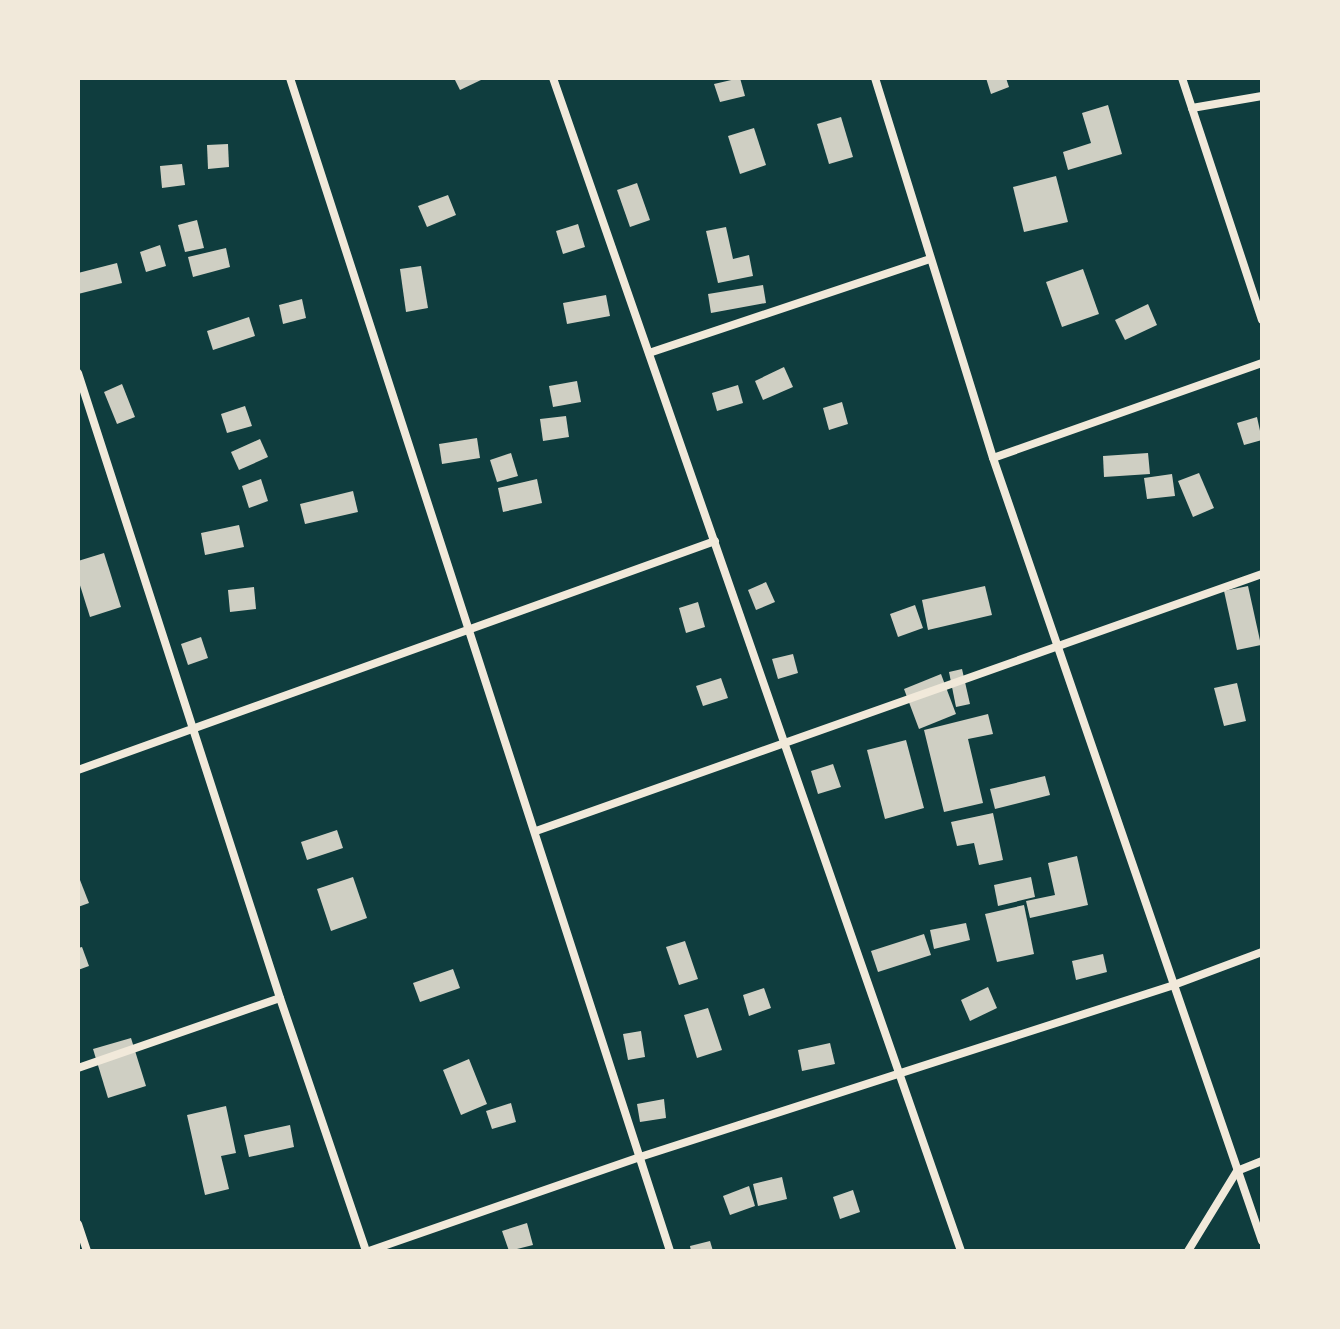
<svg xmlns="http://www.w3.org/2000/svg" width="1340" height="1329" viewBox="0 0 1340 1329" font-family="Roboto,sans-serif">
	<style>
		.building { fill: #cfcfc3 }
		.lines { fill: none; stroke-linecap: round; stroke-linejoin: round }
		.minor { stroke: #f1e9da; stroke-width: 8 }
	</style>
	<rect width="100%" height="100%" fill="#0f3d3e"/>
	<!-- building -->
	<g class="building">
		<polygon points="454,78 480,78 481,80 460,90"/>
		<polygon points="740,78 745,96 720,102 714,84"/>
		<polygon points="986,78 1006,78 1009,87 991,94"/>
		<polygon points="1108,105 1122,154 1068,170 1063,152 1091,143 1082,113"/>
		<polygon points="841,117 853,157 829,164 817,124"/>
		<polygon points="754,128 766,165 740,174 728,136"/>
		<polygon points="228,144 229,167 208,169 207,145"/>
		<polygon points="182,164 185,185 162,188 160,166"/>
		<polygon points="1056,176 1068,222 1024,232 1013,187"/>
		<polygon points="637,183 650,220 630,227 617,190"/>
		<polygon points="448,195 456,215 427,227 418,206"/>
		<polygon points="197,220 204,248 185,252 178,225"/>
		<polygon points="578,224 585,247 563,254 556,231"/>
		<polygon points="726,227 733,259 749,255 753,276 718,283 706,231"/>
		<polygon points="160,245 166,266 146,272 140,252"/>
		<polygon points="226,248 230,267 193,277 188,257"/>
		<polygon points="117,263 122,283 78,294 78,273"/>
		<polygon points="421,266 428,308 406,312 400,269"/>
		<polygon points="1083,269 1099,314 1062,327 1046,282"/>
		<polygon points="763,285 766,303 711,313 708,294"/>
		<polygon points="606,295 610,316 567,324 563,303"/>
		<polygon points="302,299 306,318 283,324 279,305"/>
		<polygon points="1148,304 1157,325 1125,340 1115,320"/>
		<polygon points="249,317 255,336 213,350 207,331"/>
		<polygon points="784,367 793,387 763,400 755,381"/>
		<polygon points="577,381 581,402 553,407 549,386"/>
		<polygon points="122,384 135,417 117,424 104,392"/>
		<polygon points="738,385 743,403 717,411 712,393"/>
		<polygon points="842,402 848,424 829,430 823,408"/>
		<polygon points="245,406 252,426 227,433 221,414"/>
		<polygon points="566,416 569,437 543,441 540,419"/>
		<polygon points="1257,417 1262,440 1244,445 1237,423"/>
		<polygon points="477,438 480,458 442,464 439,444"/>
		<polygon points="260,439 268,457 239,470 231,452"/>
		<polygon points="511,453 518,476 497,482 490,460"/>
		<polygon points="1148,453 1150,474 1104,477 1103,456"/>
		<polygon points="1199,473 1214,508 1193,517 1178,481"/>
		<polygon points="1172,474 1175,496 1147,499 1144,478"/>
		<polygon points="261,479 268,501 249,508 242,486"/>
		<polygon points="537,479 542,503 503,512 498,488"/>
		<polygon points="353,491 358,512 305,524 300,504"/>
		<polygon points="239,525 244,547 205,555 201,533"/>
		<polygon points="104,553 121,607 90,617 78,579 78,561"/>
		<polygon points="766,582 775,602 756,610 748,590"/>
		<polygon points="985,586 992,615 928,630 922,600"/>
		<polygon points="1248,586 1261,645 1237,650 1224,591"/>
		<polygon points="254,587 256,609 230,612 228,590"/>
		<polygon points="698,602 705,627 686,633 679,608"/>
		<polygon points="915,605 923,628 898,637 890,614"/>
		<polygon points="201,637 208,658 188,665 181,644"/>
		<polygon points="793,654 798,673 778,679 772,659"/>
		<polygon points="962,669 970,704 956,707 949,672"/>
		<polygon points="941,674 956,714 919,729 904,689"/>
		<polygon points="721,678 728,698 703,706 696,686"/>
		<polygon points="1237,683 1246,721 1224,726 1214,688"/>
		<polygon points="988,714 993,734 968,739 983,803 944,812 924,730"/>
		<polygon points="906,740 924,808 885,819 867,750"/>
		<polygon points="833,764 841,787 818,794 811,771"/>
		<polygon points="1045,776 1050,795 995,809 990,789"/>
		<polygon points="993,813 1003,860 979,865 974,843 957,846 951,822"/>
		<polygon points="337,830 343,848 307,860 301,842"/>
		<polygon points="1077,856 1088,905 1030,918 1026,901 1055,895 1048,863"/>
		<polygon points="78,875 89,903 78,907"/>
		<polygon points="353,877 367,918 331,931 317,889"/>
		<polygon points="1031,877 1035,897 998,906 994,885"/>
		<polygon points="1024,905 1034,954 997,962 985,914"/>
		<polygon points="966,923 970,940 934,949 930,930"/>
		<polygon points="924,934 931,955 878,972 871,951"/>
		<polygon points="685,941 698,979 679,985 666,947"/>
		<polygon points="82,947 89,966 78,970 78,948"/>
		<polygon points="1103,954 1107,972 1076,980 1072,961"/>
		<polygon points="453,969 460,988 420,1002 413,983"/>
		<polygon points="988,987 997,1008 970,1021 961,1000"/>
		<polygon points="764,988 771,1008 749,1016 743,995"/>
		<polygon points="708,1008 722,1050 697,1058 684,1015"/>
		<polygon points="641,1031 645,1057 628,1060 623,1034"/>
		<polygon points="131,1038 146,1086 108,1098 93,1049"/>
		<polygon points="830,1043 835,1064 802,1071 798,1050"/>
		<polygon points="469,1059 487,1104 461,1115 443,1070"/>
		<polygon points="664,1099 666,1118 640,1122 637,1104"/>
		<polygon points="511,1103 516,1122 492,1129 486,1111"/>
		<polygon points="226,1106 236,1153 221,1156 229,1189 205,1195 187,1115"/>
		<polygon points="290,1125 294,1147 249,1157 244,1135"/>
		<polygon points="782,1177 787,1199 758,1206 753,1184"/>
		<polygon points="749,1186 755,1206 730,1215 723,1196"/>
		<polygon points="853,1190 860,1212 840,1219 833,1197"/>
		<polygon points="527,1223 533,1245 509,1251 502,1231"/>
		<polygon points="710,1241 713,1251 691,1251 690,1246"/>
	</g>
	<g class="lines">
		<!-- minor -->
		<g class="minor">
			<polyline points="290,78 670,1251"/>
			<polyline points="553,78 961,1251"/>
			<polyline points="875,78 993,458 1262,1241"/>
			<polyline points="1182,78 1262,320"/>
			<polyline points="1192,108 1262,96"/>
			<polyline points="649,353 930,259"/>
			<polyline points="78,373 280,998 366,1251"/>
			<polyline points="993,458 1262,363"/>
			<polyline points="78,770 715,541"/>
			<polyline points="536,831 1262,574"/>
			<polyline points="78,1068 280,998"/>
			<polyline points="78,1224 87,1251"/>
			<polyline points="369,1251 640,1157 1171,986 1262,952"/>
			<polyline points="1188,1251 1237,1171 1262,1161"/>
		</g>
	</g>
	<!-- border -->
	<rect width="1340" height="1329" fill="none" stroke="#f1e9da" stroke-width="160"/>
</svg>
